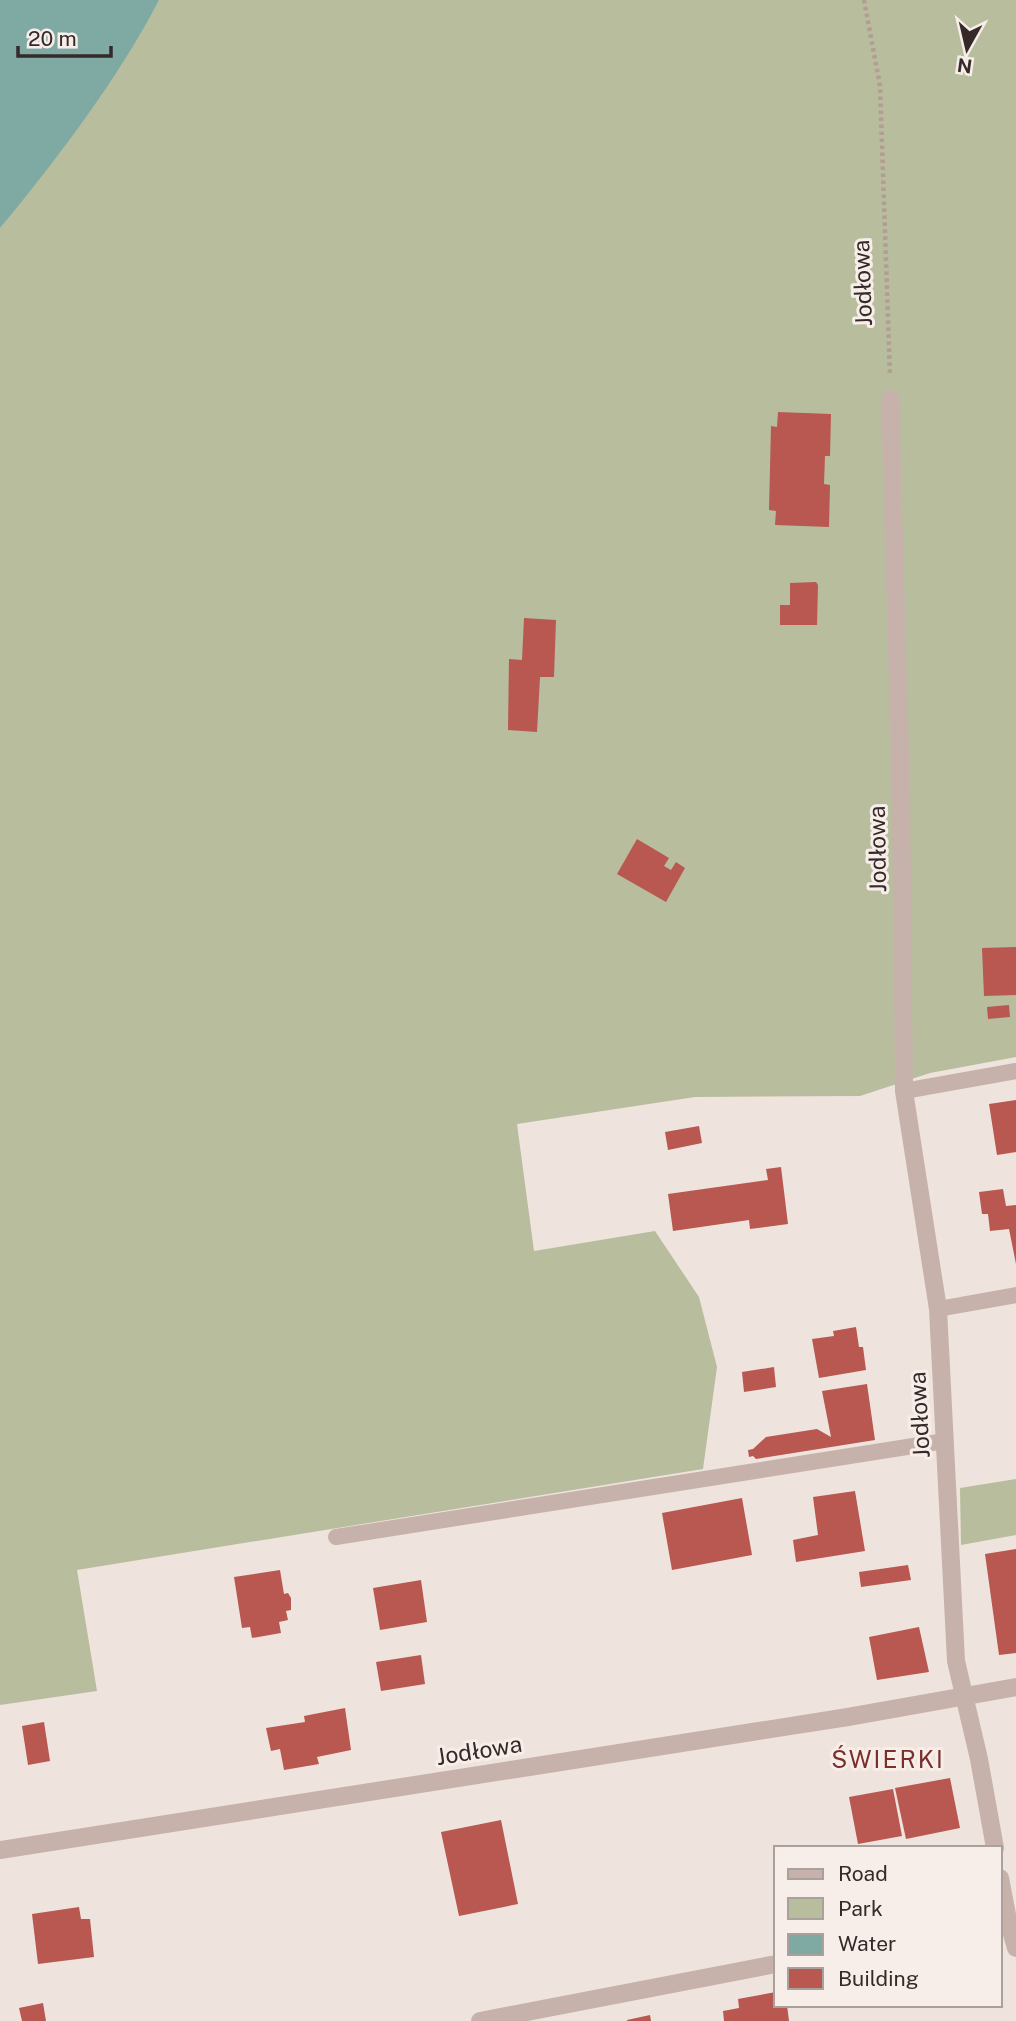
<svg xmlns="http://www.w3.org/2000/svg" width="1016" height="2021" viewBox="0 0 1016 2021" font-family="'Public Sans',sans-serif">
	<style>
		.green { fill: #b8bd9e }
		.water { fill: #7faaa4 }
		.building { fill: #b95751 }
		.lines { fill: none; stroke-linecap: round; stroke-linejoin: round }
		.path { stroke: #b29c94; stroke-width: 4.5; stroke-dasharray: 3.5 3.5; stroke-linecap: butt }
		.lane { stroke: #c6b2aa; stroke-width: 16 }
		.street { stroke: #c6b2aa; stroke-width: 18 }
		.labels { text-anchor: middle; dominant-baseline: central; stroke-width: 6; stroke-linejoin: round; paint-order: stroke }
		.street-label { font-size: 23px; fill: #352a29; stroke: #f8eee9 }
		.neighbourhood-label { font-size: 24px; letter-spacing: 2px; fill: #7b2f2a; stroke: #f8eee9 }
	</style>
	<rect width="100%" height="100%" fill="#efe3dd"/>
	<!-- green -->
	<g class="green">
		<polygon points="0,0 1016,0 1016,1057 930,1073 860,1096 695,1097 517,1124 534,1251 655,1231 699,1297 717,1367 703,1469 77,1570 97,1691 0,1705"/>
		<polygon points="1016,1479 1016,1535 961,1545 960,1488"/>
	</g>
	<!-- water -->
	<path class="water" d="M 0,0 L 159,0 C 118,79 57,159 0,228 Z"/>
	<!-- building -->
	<g class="building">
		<polygon points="778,412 831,414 830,456 825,456 824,484 830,485 829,527 775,525 776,511 769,510 771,426 777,427"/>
		<polygon points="816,582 818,585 817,625 780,625 780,605 790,605 790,583"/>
		<polygon points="524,618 556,620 554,677 540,677 537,732 508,730 509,659 522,660"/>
		<polygon points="637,839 669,858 664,866 671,870 676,862 685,868 666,902 617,874"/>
		<polygon points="1016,947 1016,995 984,996 982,948"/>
		<polygon points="1009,1005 1010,1017 988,1019 987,1007"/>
		<polygon points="1016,1100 1016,1152 997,1155 989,1104"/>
		<polygon points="699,1126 702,1143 668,1150 665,1132"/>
		<polygon points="781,1167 788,1224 750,1229 749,1220 673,1231 668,1194 768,1180 766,1169"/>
		<polygon points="1003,1189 1006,1206 1016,1205 1016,1264 1009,1229 990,1231 988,1214 982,1214 979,1192"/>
		<polygon points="856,1327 859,1347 863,1347 866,1370 819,1378 812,1339 834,1336 833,1331"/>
		<polygon points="774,1367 776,1387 744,1392 742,1372"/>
		<polygon points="867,1384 875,1440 756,1459 753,1456 749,1457 748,1450 753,1449 766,1437 817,1429 831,1437 822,1391"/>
		<polygon points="855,1491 865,1551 796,1562 793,1540 818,1535 813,1497"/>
		<polygon points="742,1498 752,1555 672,1570 662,1513"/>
		<polygon points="1016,1549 1016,1653 999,1655 985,1554"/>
		<polygon points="908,1565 911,1580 861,1587 859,1572"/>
		<polygon points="280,1570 284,1594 288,1593 291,1598 291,1610 286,1611 288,1620 279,1622 281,1633 252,1638 250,1627 242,1628 234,1577"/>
		<polygon points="421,1580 427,1622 380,1630 373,1588"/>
		<polygon points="919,1627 929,1672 877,1680 869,1637"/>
		<polygon points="421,1655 425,1684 381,1691 376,1662"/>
		<polygon points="345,1708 351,1750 317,1757 319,1764 284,1770 280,1749 271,1751 266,1728 305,1722 304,1716"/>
		<polygon points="44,1722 50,1761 28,1765 22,1726"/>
		<polygon points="950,1778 960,1828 906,1839 895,1788"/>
		<polygon points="893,1789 902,1836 858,1844 849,1797"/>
		<polygon points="501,1820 518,1904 459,1916 441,1832"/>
		<polygon points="79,1907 81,1919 90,1919 94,1957 38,1964 32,1914"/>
		<polygon points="776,1992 776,2005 787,2005 789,2021 724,2021 723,2011 739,2008 738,1999"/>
		<polygon points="43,2003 46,2021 22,2021 19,2008"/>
		<polygon points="650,2015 651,2021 627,2021 627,2020"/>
	</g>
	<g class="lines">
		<!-- path -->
		<polyline class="path" points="864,0 880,86 890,376"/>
		<!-- lane -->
		<g class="lane">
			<polyline points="904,1091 1016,1071"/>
			<polyline points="938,1309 1016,1295"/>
			<polyline points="336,1537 945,1441"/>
		</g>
		<!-- street -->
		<g class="street">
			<polyline points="890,399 901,791 904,1091 938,1309 956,1661 979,1759 995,1848"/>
			<polyline points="0,1850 848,1717 1016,1687"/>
			<polyline points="1000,1878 1008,1920 1016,1948"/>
			<polyline points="480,2021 776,1964"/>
		</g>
	</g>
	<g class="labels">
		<!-- street labels -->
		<g class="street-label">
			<text transform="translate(862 283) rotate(-92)">Jodłowa</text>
			<text transform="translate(877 849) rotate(-91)">Jodłowa</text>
			<text transform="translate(919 1415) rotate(-93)">Jodłowa</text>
			<text transform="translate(479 1750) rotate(-9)">Jodłowa</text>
		</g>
		<!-- neighbourhood labels -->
		<g class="neighbourhood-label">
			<text x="888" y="1759">ŚWIERKI</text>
		</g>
	</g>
	<!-- legend -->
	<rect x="774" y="1846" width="228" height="161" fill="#f8eee9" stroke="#aaa09c" stroke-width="2"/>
	<rect x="788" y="1869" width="35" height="10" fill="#c6b2aa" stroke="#aaa09c" stroke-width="2"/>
	<text x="838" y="1881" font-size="21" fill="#352a29">Road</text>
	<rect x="788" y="1898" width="35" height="21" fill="#b8bd9e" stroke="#aaa09c" stroke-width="2"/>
	<text x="838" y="1916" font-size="21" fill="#352a29">Park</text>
	<rect x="788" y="1934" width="35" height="21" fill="#7faaa4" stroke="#aaa09c" stroke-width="2"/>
	<text x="838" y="1951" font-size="21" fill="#352a29">Water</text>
	<rect x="788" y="1968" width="35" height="21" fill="#b95751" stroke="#aaa09c" stroke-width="2"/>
	<text x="838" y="1986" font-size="21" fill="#352a29">Building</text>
	<!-- north arrow -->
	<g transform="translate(967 49) rotate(188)" stroke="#f8eee9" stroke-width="5" paint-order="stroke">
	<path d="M0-5L12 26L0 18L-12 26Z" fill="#352a29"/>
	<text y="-10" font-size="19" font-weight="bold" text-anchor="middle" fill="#352a29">N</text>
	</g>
	<!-- scale -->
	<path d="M18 46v10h93v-10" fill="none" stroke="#352a29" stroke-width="3.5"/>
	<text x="28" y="46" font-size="21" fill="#352a29" stroke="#f8eee9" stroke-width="5" paint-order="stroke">20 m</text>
</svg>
